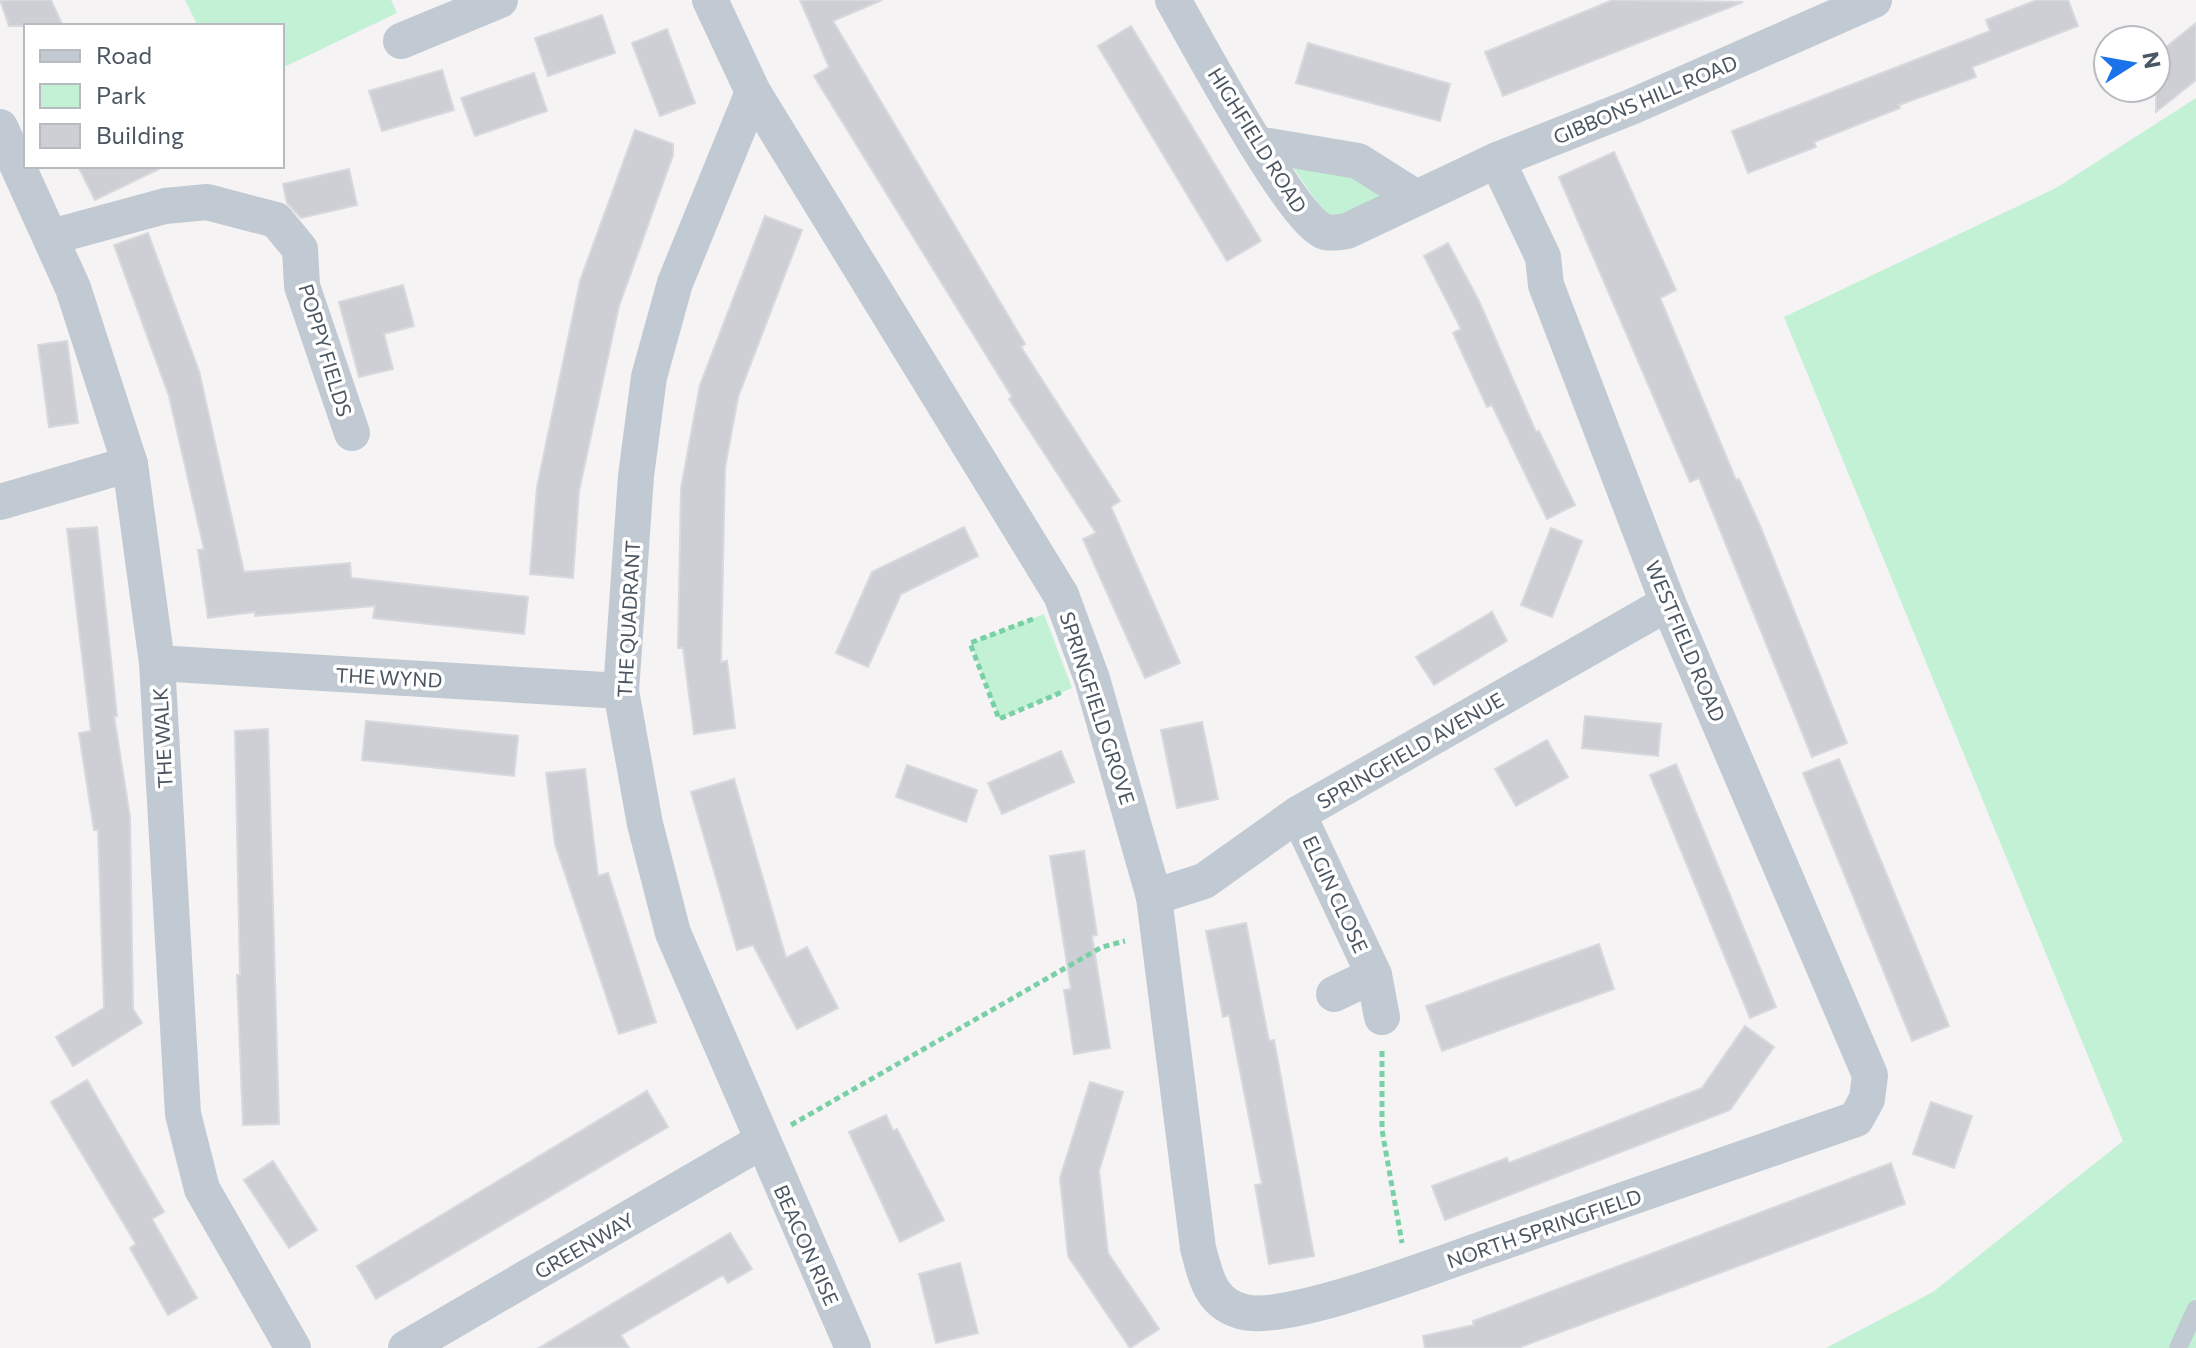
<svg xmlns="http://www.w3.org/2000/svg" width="2196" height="1348" viewBox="0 0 2196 1348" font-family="Commissioner,sans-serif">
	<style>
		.green { fill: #c3f1d5 }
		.building { fill: #cdcfd5; stroke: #d7d9de; stroke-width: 2 }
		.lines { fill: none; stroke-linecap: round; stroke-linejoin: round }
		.path { stroke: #7ad0a6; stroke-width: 5; stroke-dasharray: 6 4; stroke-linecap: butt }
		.lane { stroke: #c1cad2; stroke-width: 18 }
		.street { stroke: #c1cad2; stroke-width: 36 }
		.labels { text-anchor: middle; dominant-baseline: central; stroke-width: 7; stroke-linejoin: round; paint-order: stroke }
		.street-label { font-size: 20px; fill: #4a5661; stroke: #fff }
	</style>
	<rect width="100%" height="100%" fill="#f5f3f3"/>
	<!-- green -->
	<g class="green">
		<polygon points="185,0 391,0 397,13 282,68 282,26 198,26"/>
		<polygon points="2196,98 2196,1348 1826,1348 1933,1292 2123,1141 1784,317 2056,188"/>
		<polygon points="1288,160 1346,167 1389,198 1342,223 1325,214"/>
		<polygon points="1044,614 1072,688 999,719 970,643"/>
	</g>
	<!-- building -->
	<g class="building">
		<polygon points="0,0 51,0 63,26 9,26"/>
		<polygon points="800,0 882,0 833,21 1025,344 1021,347 1120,501 1111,507 1180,663 1145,678 1083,539 1096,533 1009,399 1012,397 814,76 829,67"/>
		<polygon points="1613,0 1743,2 1503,96 1485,52"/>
		<polygon points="2037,0 2068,0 2078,26 1972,67 1976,77 1899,105 1900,108 1814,142 1816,147 1748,173 1732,131 1990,31 1986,20"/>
		<polygon points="602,15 615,53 548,76 535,38"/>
		<polygon points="2196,23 2196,80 2156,112 2156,55"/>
		<polygon points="1131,26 1261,241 1227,261 1098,46"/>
		<polygon points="667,29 695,103 660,116 632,43"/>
		<polygon points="1308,43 1450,84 1440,121 1296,83"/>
		<polygon points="442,70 454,110 382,131 369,91"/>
		<polygon points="534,73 547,111 475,136 461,98"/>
		<polygon points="635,130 673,144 673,155 619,306 579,491 573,578 530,574 537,487 580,281"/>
		<polygon points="1614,152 1676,290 1660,298 1736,480 1739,479 1761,528 1847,743 1812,757 1699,478 1690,482 1559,177"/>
		<polygon points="78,166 165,166 95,200"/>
		<polygon points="349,169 357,205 301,218 287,203 283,184"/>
		<polygon points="765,216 802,230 738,397 725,468 721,662 727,661 735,728 694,734 683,648 678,648 681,488 700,385"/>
		<polygon points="148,233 199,371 244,572 350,563 351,578 528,597 524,634 373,618 375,606 255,616 255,612 208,618 198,550 204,549 169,396 114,245"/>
		<polygon points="1448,243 1479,301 1536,432 1539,431 1575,505 1547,519 1492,405 1487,407 1453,333 1461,329 1424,256"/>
		<polygon points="403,285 414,326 384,334 393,369 359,377 339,302"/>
		<polygon points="67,341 78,423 49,427 38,345"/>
		<polygon points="97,527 117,716 114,716 130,817 133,1009 142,1023 73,1066 56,1037 104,1008 98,830 94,830 79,733 91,731 67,529"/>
		<polygon points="964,527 978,556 901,594 868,667 836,653 872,572"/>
		<polygon points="1551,528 1582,541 1552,617 1521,605"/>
		<polygon points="1492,612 1507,641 1434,685 1416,657"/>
		<polygon points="1585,716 1661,724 1658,756 1582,748"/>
		<polygon points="366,721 518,736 514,776 362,760"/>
		<polygon points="1202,722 1218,799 1177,808 1161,730"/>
		<polygon points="268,729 279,1124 243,1125 237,975 240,975 235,731"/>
		<polygon points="1547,740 1568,777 1516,806 1495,769"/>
		<polygon points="1061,751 1074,782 1002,814 988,783"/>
		<polygon points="1839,759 1949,1026 1912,1041 1803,773"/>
		<polygon points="1676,764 1776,1007 1750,1018 1650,775"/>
		<polygon points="907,765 977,790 966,822 896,797"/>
		<polygon points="585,769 598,876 608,873 656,1022 619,1034 555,844 546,773"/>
		<polygon points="734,779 786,958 807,947 838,1008 797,1029 753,945 737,950 691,792"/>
		<polygon points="1084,851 1097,935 1092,936 1110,1048 1074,1054 1064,990 1071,989 1050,856"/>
		<polygon points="1246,923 1269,1041 1274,1040 1314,1256 1269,1264 1255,1185 1262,1184 1229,1015 1223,1017 1206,931"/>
		<polygon points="1599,944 1614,989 1442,1051 1426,1006"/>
		<polygon points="1745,1026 1774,1047 1730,1110 1445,1220 1432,1186 1507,1158 1509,1163 1702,1088"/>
		<polygon points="87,1080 164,1212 152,1219 197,1298 168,1315 130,1248 136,1244 51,1102"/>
		<polygon points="1090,1082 1123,1092 1099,1171 1108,1253 1159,1329 1130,1348 1068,1256 1060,1178"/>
		<polygon points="647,1091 668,1127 376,1299 357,1266"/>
		<polygon points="1931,1102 1972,1116 1954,1168 1913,1154"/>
		<polygon points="886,1115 893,1131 897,1129 944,1220 900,1242 849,1132"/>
		<polygon points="273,1161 317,1230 289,1248 244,1180"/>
		<polygon points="1891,1163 1905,1204 1518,1348 1425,1348 1423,1336 1474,1325 1473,1321"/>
		<polygon points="730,1233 752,1269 728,1283 723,1275 621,1335 629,1348 539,1348"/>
		<polygon points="960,1263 978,1333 936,1343 919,1274"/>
	</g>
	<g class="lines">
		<!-- path -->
		<g class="path">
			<polyline points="1033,619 970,643 999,719 1062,692"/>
			<polyline points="1382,1051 1382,1130 1402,1243"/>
			<polyline points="791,1125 1102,947 1125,941"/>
		</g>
		<!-- lane -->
		<polyline class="lane" points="2178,1348 2196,1309"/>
		<!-- street -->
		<g class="street">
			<path d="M 710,0 L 753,92 L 1061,595 L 1092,679 L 1154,897 L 1198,1248 C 1206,1277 1210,1304 1244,1312 C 1289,1323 1444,1262 1494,1245 C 1615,1203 1736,1161 1856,1119 L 1867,1099 L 1870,1075 L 1668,603 L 1546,285 L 1543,257 L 1497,160"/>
			<path d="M 1173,0 C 1196,40 1290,216 1323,231 C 1330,234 1340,232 1347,231 L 1497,160 L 1631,107 L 1874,0"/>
			<polyline points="401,41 500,0"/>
			<polyline points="753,92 675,283 649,377 636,476 621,691 645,824 673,933 853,1348"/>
			<polyline points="0,127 73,288 130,464 157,663 183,1114 202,1189 293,1348"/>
			<polyline points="1256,144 1358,161 1415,197"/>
			<polyline points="51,237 165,206 207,202 276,220 300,249 302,286 352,433"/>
			<polyline points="0,502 130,464"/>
			<polyline points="157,663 621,691"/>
			<polyline points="1298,814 1374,975 1382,1017"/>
			<polyline points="1154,897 1204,881 1298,814 1668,603"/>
			<polyline points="1334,994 1374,975"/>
			<polyline points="406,1348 762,1141"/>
		</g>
	</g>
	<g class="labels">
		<!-- street labels -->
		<g class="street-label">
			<text transform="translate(1645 99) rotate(-23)">GIBBONS HILL ROAD</text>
			<text transform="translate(1258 140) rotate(58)">HIGHFIELD ROAD</text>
			<text transform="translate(326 350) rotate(73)">POPPY FIELDS</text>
			<text transform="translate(628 619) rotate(-87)">THE QUADRANT</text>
			<text transform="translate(1686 641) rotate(67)">WESTFIELD ROAD</text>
			<text transform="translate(389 677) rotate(3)">THE WYND</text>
			<text transform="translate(1098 708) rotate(72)">SPRINGFIELD GROVE</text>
			<text transform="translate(162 738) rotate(-93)">THE WALK</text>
			<text transform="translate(1410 750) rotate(-30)">SPRINGFIELD AVENUE</text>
			<text transform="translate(1336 894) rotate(65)">ELGIN CLOSE</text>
			<text transform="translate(1544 1228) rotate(-19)">NORTH SPRINGFIELD</text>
			<text transform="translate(584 1245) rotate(-30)">GREENWAY</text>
			<text transform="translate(807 1245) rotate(66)">BEACON RISE</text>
		</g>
	</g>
	<!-- legend -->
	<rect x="24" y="24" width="260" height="144" fill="#ffffff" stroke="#b7bbc0" stroke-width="2"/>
	<rect x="40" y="50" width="40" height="12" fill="#c1cad2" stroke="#b7bbc0" stroke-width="2"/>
	<text x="96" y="64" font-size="24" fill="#4a5661">Road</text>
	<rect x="40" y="84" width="40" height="24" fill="#c3f1d5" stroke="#b7bbc0" stroke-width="2"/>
	<text x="96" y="104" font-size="24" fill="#4a5661">Park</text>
	<rect x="40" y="124" width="40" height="24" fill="#cdcfd5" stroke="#b7bbc0" stroke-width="2"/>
	<text x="96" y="144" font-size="24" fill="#4a5661">Building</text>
	<!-- north arrow -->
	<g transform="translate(2132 64) rotate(79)"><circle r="38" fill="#ffffff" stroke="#b7bbc0" stroke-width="2"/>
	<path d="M0-6L14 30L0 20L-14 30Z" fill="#1a73e8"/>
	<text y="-12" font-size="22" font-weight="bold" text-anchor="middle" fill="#4a5661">N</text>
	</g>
</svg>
